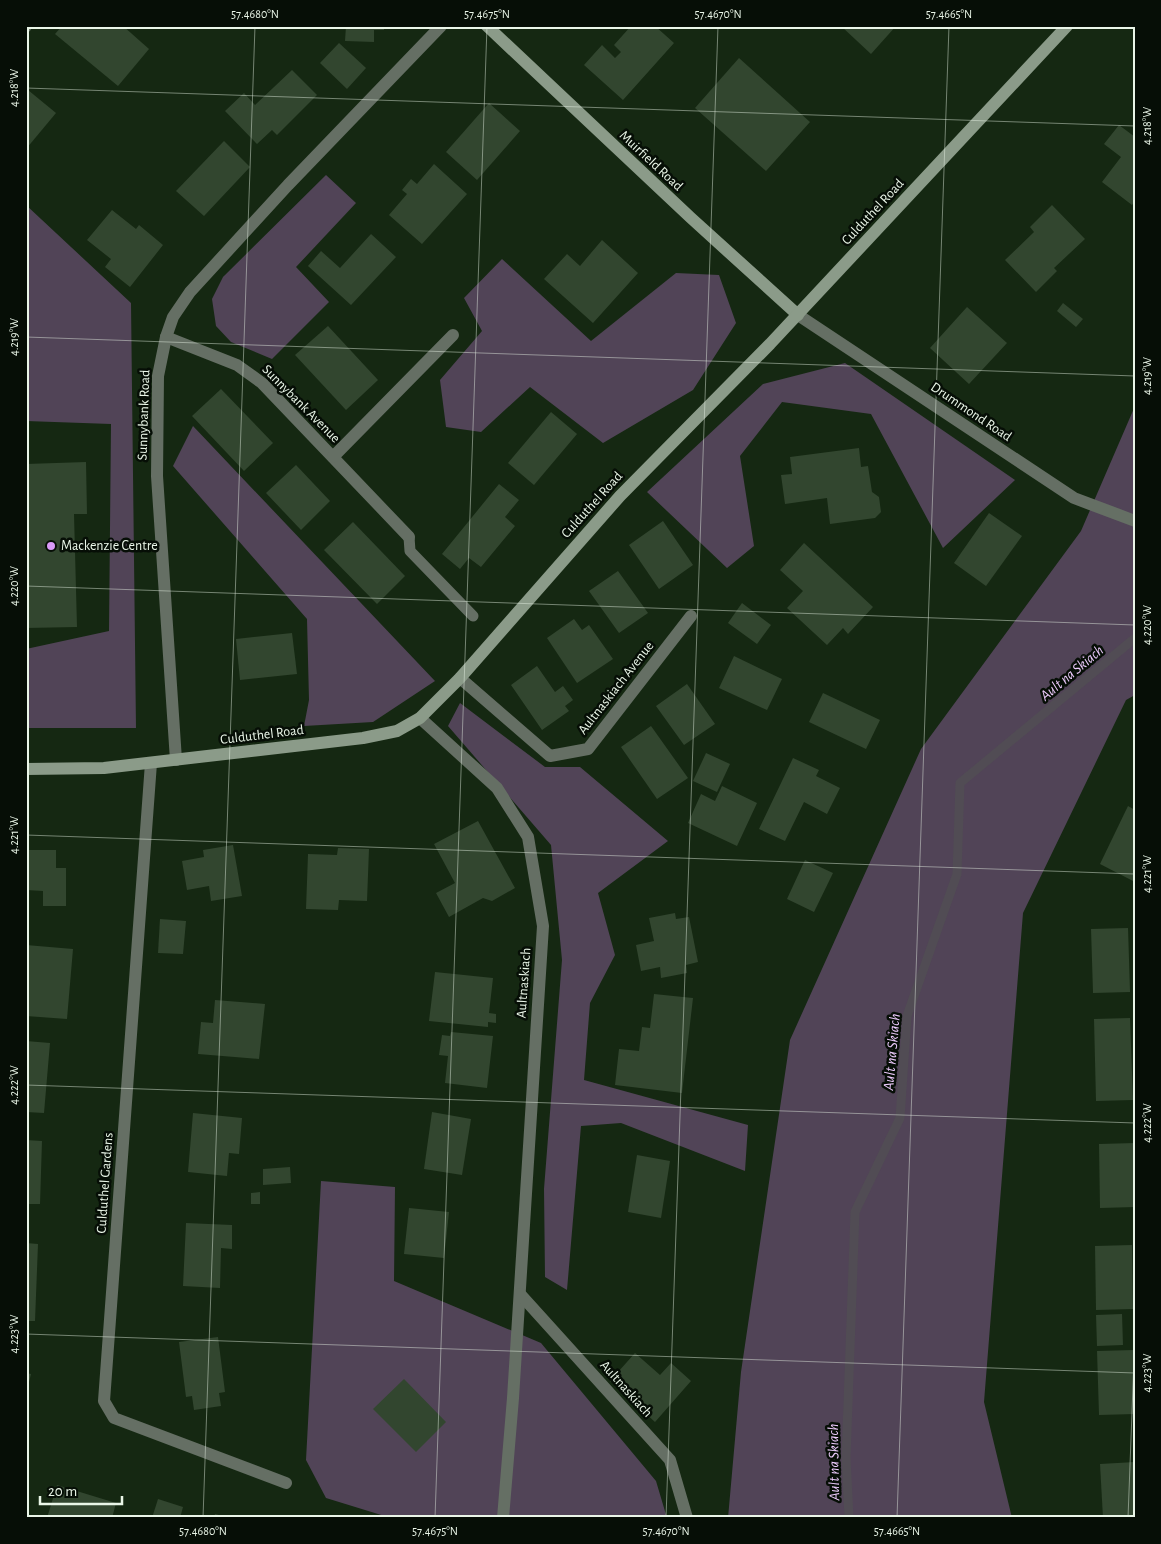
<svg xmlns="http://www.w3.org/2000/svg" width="1161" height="1544" viewBox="0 0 1161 1544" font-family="'Alegreya Sans',sans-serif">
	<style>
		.green { fill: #514457 }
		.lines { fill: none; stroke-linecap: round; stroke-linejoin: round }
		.stream { stroke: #514c54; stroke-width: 9 }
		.building { fill: #32462f }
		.lane { stroke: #656f64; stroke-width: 11 }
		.street { stroke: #656f64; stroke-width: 12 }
		.secondary { stroke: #8b9b89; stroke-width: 12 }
		.ticks { fill: none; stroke: #eaf6e8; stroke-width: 1; stroke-opacity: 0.45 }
		.poi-dot { fill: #d99af7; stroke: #060e06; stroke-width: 2 }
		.labels { text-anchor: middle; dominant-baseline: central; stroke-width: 5; stroke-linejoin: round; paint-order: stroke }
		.street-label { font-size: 14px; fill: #eaf6e8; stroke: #060e06 }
		.poi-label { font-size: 14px; fill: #eaf6e8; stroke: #060e06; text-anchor: start }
		.water-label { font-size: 15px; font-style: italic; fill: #edcbfd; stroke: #060e06 }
		.neatline { fill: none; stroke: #eaf6e8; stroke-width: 2 }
		.ticks-label { font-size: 12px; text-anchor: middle; fill: #eaf6e8 }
	</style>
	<rect width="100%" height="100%" fill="#152812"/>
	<!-- green -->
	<g class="green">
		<polygon points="326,175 356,203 296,267 329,302 272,359 231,342 216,326 212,299 223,277"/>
		<polygon points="26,205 131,303 136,728 26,728 26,649 109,631 111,424 26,421"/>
		<polygon points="502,259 591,341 676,273 719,275 736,323 693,390 603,443 530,387 481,432 446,427 440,380 482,331 464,298"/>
		<polygon points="845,363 1015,480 943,548 871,414 782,402 740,456 754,546 727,568 647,492 763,384"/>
		<polygon points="1135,406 1135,695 1126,700 1023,913 984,1402 1012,1518 728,1518 741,1372 790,1040 921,749 1081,531"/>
		<polygon points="193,426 435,681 373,722 304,726 309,700 307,619 173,466"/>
		<polygon points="460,703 545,767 580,767 668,841 598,893 615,955 590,1003 584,1080 748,1125 745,1171 621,1123 581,1126 567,1290 545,1277 544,1189 562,960 551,845 448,726"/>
		<polygon points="321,1181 395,1187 394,1281 541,1343 656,1481 667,1518 391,1518 326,1498 306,1460"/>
	</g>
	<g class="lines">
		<!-- stream -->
		<polyline class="stream" points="849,1518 846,1458 855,1212 900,1118 907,1016 957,874 960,783 1135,638"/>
	</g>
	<!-- building -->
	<g class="building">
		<polygon points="62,26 123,26 149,49 118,86 55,34"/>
		<polygon points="346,26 384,26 384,30 374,30 374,42 345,41"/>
		<polygon points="631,26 655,26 674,43 623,100 584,65 602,45 615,58 621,52 614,45"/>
		<polygon points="841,26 896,26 871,54"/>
		<polygon points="339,43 366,68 347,89 320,63"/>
		<polygon points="739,58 810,122 766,171 695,108"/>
		<polygon points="292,70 317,95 277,135 272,130 257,144 225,111 244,93 255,105"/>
		<polygon points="28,90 56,113 26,149 26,92"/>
		<polygon points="489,103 520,131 477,180 446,152"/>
		<polygon points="1119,125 1135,137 1135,201 1132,205 1102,182 1121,157 1104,144"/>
		<polygon points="224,141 250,167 204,216 176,191"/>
		<polygon points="434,164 467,194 422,244 389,215 407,194 402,190 411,179 417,184"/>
		<polygon points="1052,205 1085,239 1054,268 1057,271 1036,292 1005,260 1034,232 1030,227"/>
		<polygon points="112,210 136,229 139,225 163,245 130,287 105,267 111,259 87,240"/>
		<polygon points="371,234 396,257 351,305 308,266 321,251 340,268"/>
		<polygon points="602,240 638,273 593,323 544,279 567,254 580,266"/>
		<polygon points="1063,303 1083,319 1076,327 1057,311"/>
		<polygon points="967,307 1007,343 969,384 930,348"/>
		<polygon points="328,326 378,380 346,410 295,355"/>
		<polygon points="221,389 273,443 244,471 192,416"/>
		<polygon points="551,412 577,434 534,485 508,463"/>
		<polygon points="859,448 861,467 868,466 872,492 879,497 881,512 875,518 830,524 827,498 785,504 781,475 792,474 790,457"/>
		<polygon points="86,462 87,514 74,514 77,627 26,628 26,464"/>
		<polygon points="296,465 330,501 301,530 266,493"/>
		<polygon points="499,484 519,500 505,517 515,526 481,567 469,558 460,569 442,554"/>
		<polygon points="989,513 1022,536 986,586 954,563"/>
		<polygon points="663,521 693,565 659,589 629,545"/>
		<polygon points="353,522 405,576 377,604 324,550"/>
		<polygon points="804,543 873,607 848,634 843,628 827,645 787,608 803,591 780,570"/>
		<polygon points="618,571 648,613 619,633 589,591"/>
		<polygon points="742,603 771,625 757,644 728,623"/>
		<polygon points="574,619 582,630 589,625 613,659 577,683 547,638"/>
		<polygon points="292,633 297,674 240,680 236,639"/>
		<polygon points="734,656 782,679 767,710 719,688"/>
		<polygon points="537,666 555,692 563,686 573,700 565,706 569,711 542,730 511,685"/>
		<polygon points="687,684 715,724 684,745 656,706"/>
		<polygon points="823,693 880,720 866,749 809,722"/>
		<polygon points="651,726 688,778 657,799 621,747"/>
		<polygon points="706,753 730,764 717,792 693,781"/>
		<polygon points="793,758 819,770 816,776 840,788 827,814 804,802 785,841 759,829"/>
		<polygon points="722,786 757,803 737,846 688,823 701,794 715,801"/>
		<polygon points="1128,806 1135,810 1133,881 1100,864"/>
		<polygon points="478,821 515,888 492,901 483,898 449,917 436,893 455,883 434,844"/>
		<polygon points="233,845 242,896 211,901 209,886 187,890 182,861 204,857 203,850"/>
		<polygon points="338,848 369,849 367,901 339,900 338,910 306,909 308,854 337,855"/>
		<polygon points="26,850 56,850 56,868 66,868 66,906 43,906 43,891 26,890"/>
		<polygon points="805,860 833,873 814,912 787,899"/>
		<polygon points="675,913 676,919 689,917 698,962 686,965 687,973 661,978 660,967 641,971 636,945 654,941 649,918"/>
		<polygon points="160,919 186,921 183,954 158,953"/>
		<polygon points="1128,928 1130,992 1093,993 1091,929"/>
		<polygon points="26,945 73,949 67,1019 26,1016"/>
		<polygon points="435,972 493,978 489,1013 496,1014 496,1023 488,1022 488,1027 429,1021"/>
		<polygon points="654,994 693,998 682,1093 615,1085 619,1049 639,1051 642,1027 650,1028"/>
		<polygon points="215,1000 265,1004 259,1059 198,1054 201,1022 213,1023"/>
		<polygon points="1130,1018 1133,1100 1096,1101 1094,1019"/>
		<polygon points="451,1032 493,1036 487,1088 445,1083 448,1056 439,1055 442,1035 450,1036"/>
		<polygon points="26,1041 50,1043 44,1113 26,1112"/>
		<polygon points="432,1112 471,1119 462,1175 424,1169"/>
		<polygon points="193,1113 242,1118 239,1154 229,1153 227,1176 188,1172"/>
		<polygon points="26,1140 42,1141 40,1204 26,1204"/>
		<polygon points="1135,1143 1135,1207 1100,1208 1099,1144"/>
		<polygon points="637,1155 670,1161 661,1218 628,1212"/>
		<polygon points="290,1167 291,1183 263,1185 263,1169"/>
		<polygon points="260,1192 260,1204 251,1204 251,1193"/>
		<polygon points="409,1208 449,1212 444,1258 404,1254"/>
		<polygon points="186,1223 232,1225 232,1249 221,1248 220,1288 183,1286"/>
		<polygon points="26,1243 38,1244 35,1321 26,1321"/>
		<polygon points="1132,1245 1133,1309 1096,1310 1095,1246"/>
		<polygon points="1122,1314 1123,1345 1097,1346 1096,1315"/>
		<polygon points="218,1337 225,1392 219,1393 221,1406 194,1410 192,1396 186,1397 179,1342"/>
		<polygon points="1134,1350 1135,1414 1099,1415 1097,1351"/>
		<polygon points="635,1353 660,1375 671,1363 691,1381 655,1422 610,1381"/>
		<polygon points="26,1373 31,1374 27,1390 26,1389"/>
		<polygon points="404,1379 446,1422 416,1452 373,1409"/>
		<polygon points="1135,1462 1135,1518 1103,1518 1100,1464"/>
		<polygon points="57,1485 116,1503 112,1518 47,1518"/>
		<polygon points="158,1499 183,1507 180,1518 152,1518"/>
		<polygon points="215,1514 227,1517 227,1518 214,1518"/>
	</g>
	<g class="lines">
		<!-- lane -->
		<g class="lane">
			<polyline points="26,27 26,26"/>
			<polyline points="409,537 410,551 473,616"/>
		</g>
		<!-- street -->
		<g class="street">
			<polyline points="798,315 1074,498 1135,521"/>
			<polyline points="166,337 237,365 262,383 409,537"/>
			<polyline points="333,457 453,335"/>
			<polyline points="460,678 550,756 588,749 691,616"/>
			<polyline points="420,718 497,788 528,837 543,926 513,1398 503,1518"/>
			<polyline points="176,760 157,476 158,376 166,337 173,317 190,292 288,185 441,26"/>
			<polyline points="151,763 104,1401 114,1418 286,1483"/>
			<polyline points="520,1294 670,1460 687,1518"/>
		</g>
		<!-- secondary -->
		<g class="secondary">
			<polyline points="487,26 691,218 798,315"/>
			<polyline points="26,769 104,768 363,738 397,731 420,718 460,678 620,496 770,344 1067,26"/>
		</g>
	</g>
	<!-- ticks -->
	<path class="ticks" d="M 26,88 L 1135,126M 26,337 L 1135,376M 26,586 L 1135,625M 26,835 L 1135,874M 26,1085 L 1135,1123M 26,1334 L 1135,1373M 203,1518 L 255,26M 435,1518 L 487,26M 666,1518 L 718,26M 897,1518 L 949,26M 1128,1518 L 1135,1333"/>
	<!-- markers -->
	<circle class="poi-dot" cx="51" cy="546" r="5"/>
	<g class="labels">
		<!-- street labels -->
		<g class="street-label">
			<text transform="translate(651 161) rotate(43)">Muirfield Road</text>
			<text transform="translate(873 212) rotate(-47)">Culduthel Road</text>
			<text transform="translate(301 404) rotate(45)">Sunnybank Avenue</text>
			<text transform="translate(971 412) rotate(34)">Drummond Road</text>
			<text transform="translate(144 415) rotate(-88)">Sunnybank Road</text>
			<text transform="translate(592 505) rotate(-48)">Culduthel Road</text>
			<text transform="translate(616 688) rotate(-52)">Aultnaskiach Avenue</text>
			<text transform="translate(262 735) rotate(-7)">Culduthel Road</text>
			<text transform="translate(524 983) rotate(-86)">Aultnaskiach</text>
			<text transform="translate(105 1183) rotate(-86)">Culduthel Gardens</text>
			<text transform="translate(626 1389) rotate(48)">Aultnaskiach</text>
		</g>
		<!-- poi labels -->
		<g class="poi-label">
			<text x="61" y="546">Mackenzie Centre</text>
		</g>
		<!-- water labels -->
		<g class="water-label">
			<text transform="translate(1072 673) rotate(-40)">Ault na Skiach</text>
			<text transform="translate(892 1052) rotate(-85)">Ault na Skiach</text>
			<text transform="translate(834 1462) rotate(-91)">Ault na Skiach</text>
		</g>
	</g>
	<!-- border -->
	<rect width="1161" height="1544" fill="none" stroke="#060e06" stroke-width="55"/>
	<!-- scale -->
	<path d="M40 1496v8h82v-8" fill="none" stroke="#eaf6e8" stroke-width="2.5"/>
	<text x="48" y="1496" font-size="15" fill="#eaf6e8" stroke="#060e06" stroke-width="4" paint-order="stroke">20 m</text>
	<rect x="28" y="28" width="1106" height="1488" class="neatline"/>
	<g class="ticks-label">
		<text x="255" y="18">57.4680°N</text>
		<text x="487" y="18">57.4675°N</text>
		<text x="718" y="18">57.4670°N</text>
		<text x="949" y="18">57.4665°N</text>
		<text transform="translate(14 88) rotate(-90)" y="4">4.218°W</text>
		<text transform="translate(1147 126) rotate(-90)" y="4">4.218°W</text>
		<text transform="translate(14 337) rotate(-90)" y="4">4.219°W</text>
		<text transform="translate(1147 376) rotate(-90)" y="4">4.219°W</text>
		<text transform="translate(14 586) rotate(-90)" y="4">4.220°W</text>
		<text transform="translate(1147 625) rotate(-90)" y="4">4.220°W</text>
		<text transform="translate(14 835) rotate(-90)" y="4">4.221°W</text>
		<text transform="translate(1147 874) rotate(-90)" y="4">4.221°W</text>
		<text transform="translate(14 1085) rotate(-90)" y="4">4.222°W</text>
		<text transform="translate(1147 1123) rotate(-90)" y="4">4.222°W</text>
		<text transform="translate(14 1334) rotate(-90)" y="4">4.223°W</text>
		<text transform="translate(1147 1373) rotate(-90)" y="4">4.223°W</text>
		<text x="203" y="1535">57.4680°N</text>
		<text x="435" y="1535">57.4675°N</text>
		<text x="666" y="1535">57.4670°N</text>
		<text x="897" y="1535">57.4665°N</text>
	</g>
</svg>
